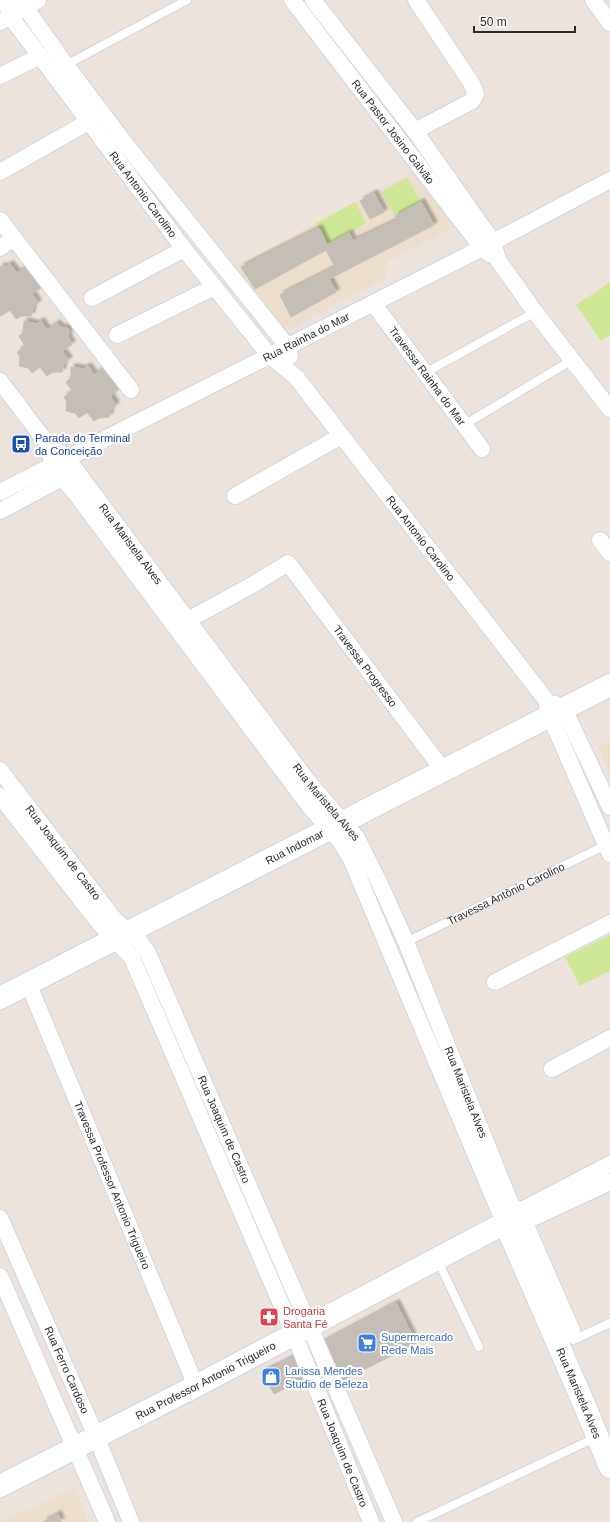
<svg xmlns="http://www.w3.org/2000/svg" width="610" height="1522" viewBox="0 0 610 1522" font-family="Helvetica,sans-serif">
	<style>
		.education { fill: #ecdecc }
		.pitch { fill: #cee796 }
		.building { fill: #c4beb7; stroke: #c7bfb6; filter: url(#shadow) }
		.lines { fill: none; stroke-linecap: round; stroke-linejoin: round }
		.lane-casing { stroke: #d1d6e2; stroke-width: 10 }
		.street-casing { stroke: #d1d6e2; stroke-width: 18 }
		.secondary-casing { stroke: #d1d6e2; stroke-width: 24 }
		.lane { stroke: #fff; stroke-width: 8 }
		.street { stroke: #fff; stroke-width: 16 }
		.secondary { stroke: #fff; stroke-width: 22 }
		.labels { text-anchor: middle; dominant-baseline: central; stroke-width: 4; stroke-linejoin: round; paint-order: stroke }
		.street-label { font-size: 11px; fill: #2a2a2a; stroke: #fff }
		.transit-label { font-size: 11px; fill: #164399; stroke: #fff; text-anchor: start }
		.health-label { font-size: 11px; fill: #be3a42; stroke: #fff; text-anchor: start }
		.shop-label { font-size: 11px; fill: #366cbe; stroke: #fff; text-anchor: start }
	</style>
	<defs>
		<filter id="shadow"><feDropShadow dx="3.5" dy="-3.5" stdDeviation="1" flood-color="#0004"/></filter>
	</defs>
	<rect width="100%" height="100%" fill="#ebe3dc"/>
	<!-- education -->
	<g class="education">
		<polygon points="413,173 454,226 389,261 384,280 284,332 235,267 355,202"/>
		<polygon points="610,741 610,774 598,747"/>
		<polygon points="74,1488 89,1522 0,1522"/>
	</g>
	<!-- pitch -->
	<g class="pitch">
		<polygon points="407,178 421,202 395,216 381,192"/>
		<polygon points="355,202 366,223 327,245 316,223"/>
		<polygon points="610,282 610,335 601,341 576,305"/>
		<polygon points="610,935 610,971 580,986 565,957"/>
	</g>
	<!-- building -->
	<g class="building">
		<polygon points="374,193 384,212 370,219 360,201"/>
		<polygon points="421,202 434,225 329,279 336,292 291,317 280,295 335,267 326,250 255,289 241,267 319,228 327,245 349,233 353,241 397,220 395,216"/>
		<polygon points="10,264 17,273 27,266 42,287 32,294 38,303 33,307 31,316 21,316 16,319 10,310 1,316 0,315 0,266 5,267"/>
		<polygon points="24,321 36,324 41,321 47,330 57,323 60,327 69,329 68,338 72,344 62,351 69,360 64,363 62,372 52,372 47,376 40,367 32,373 28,368 19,366 20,357 17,352 25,346 19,336 23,333"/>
		<polygon points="88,366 94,375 104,368 116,374 115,383 119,389 110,396 116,405 111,409 109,417 99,418 94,421 87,412 79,418 75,413 66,411 67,402 64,397 72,391 66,382 71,378 71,367 83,369"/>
		<polygon points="396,1303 416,1343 338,1383 319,1344"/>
		<polygon points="293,1358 299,1372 270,1386 263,1372"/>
		<polygon points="293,1358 299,1372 292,1375 285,1361"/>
		<polygon points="285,1361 292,1375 285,1378 279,1365"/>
		<polygon points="279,1365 285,1378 278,1382 271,1368"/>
		<polygon points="271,1368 278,1382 270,1386 263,1372"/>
		<polygon points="299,1372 303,1379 274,1394 270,1386"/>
		<polygon points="299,1372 303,1379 274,1394 270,1386"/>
		<polygon points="58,1514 61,1522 43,1522"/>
	</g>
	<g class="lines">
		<defs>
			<g id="lane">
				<polyline points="66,65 187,0"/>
				<polyline points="425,373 535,312"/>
				<polyline points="464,425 572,360"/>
				<path id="s1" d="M 406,942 L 606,845"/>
				<polyline points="437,1259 479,1347"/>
				<polyline points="573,1340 610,1323"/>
				<polyline points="417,1522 597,1437"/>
			</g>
			<g id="street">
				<path id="s2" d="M 6,0 L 10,16 L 184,249 L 269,355 L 296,377 L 546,700 L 550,716 L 610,854"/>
				<polyline points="14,0 25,7 66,65 127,146 288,347 290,356"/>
				<path id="s3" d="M 292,0 L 482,248 L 490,254"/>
				<polyline points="313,0 415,131 493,242 498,260 535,312 610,409"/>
				<polyline points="593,0 610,23"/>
				<polyline points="0,22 38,0"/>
				<polyline points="0,76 40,56"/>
				<polyline points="415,131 472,101 476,94 472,84 416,0"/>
				<polyline points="0,172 88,122"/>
				<polyline points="0,220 131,390"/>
				<polyline points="0,248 13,238"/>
				<polyline points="92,298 184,249"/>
				<path id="s4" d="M 373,303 L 482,449"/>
				<polyline points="117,335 214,287"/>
				<path id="s5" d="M 0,381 L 49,446 L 66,457 L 310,784 L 357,838 L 380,884 L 406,942 L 514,1212"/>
				<path d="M 49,446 C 50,466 63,479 76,494 L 310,807 L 340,841 L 351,859 L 503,1220"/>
				<path id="s6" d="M 0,492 L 482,248 L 610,180"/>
				<polyline points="235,496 341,436"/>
				<polyline points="0,511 71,473"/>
				<polyline points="600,540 610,553"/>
				<path id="s7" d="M 188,620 L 254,584 L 288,563 L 443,770"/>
				<polyline points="555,704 564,709 610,807"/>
				<path id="s8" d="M 0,770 L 115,920 L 140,942 L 148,953 L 394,1522"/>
				<path id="s9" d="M 0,796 L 100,924 C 110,936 122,946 132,958 L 294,1334 L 371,1522"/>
				<polyline points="495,982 610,923"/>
				<path id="s10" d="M 28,983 L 196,1386"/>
				<polyline points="552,1069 610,1038"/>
				<polyline points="518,1212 610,1164"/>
				<path id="s11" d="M 0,1218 L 96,1436 L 131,1522"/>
				<polyline points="524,1222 610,1182"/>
				<polyline points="0,1276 107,1522"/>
			</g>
			<g id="secondary">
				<path id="s12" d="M 0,998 L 610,685"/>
				<polyline points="523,1226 569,1331"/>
				<path id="s13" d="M 509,1232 L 515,1233 L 523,1228 C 525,1221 523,1217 518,1212 C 508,1212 501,1216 504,1227 L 509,1232 L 584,1404 L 610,1467"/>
				<path id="s14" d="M 0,1486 L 196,1386 L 503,1224"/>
			</g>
		</defs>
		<!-- lane casing -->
		<use href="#lane" class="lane-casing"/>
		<!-- street casing -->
		<use href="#street" class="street-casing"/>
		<!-- secondary casing -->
		<use href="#secondary" class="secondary-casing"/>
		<!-- lane -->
		<use href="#lane" class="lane"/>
		<!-- street -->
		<use href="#street" class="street"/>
		<!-- secondary -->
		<use href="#secondary" class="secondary"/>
	</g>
	<!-- icons -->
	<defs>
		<symbol id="bus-square" viewBox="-11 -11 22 22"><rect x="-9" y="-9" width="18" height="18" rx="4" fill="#1a4fb4" stroke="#fff"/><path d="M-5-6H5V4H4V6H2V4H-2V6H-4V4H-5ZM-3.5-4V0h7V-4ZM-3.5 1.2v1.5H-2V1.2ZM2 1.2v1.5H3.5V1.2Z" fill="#fff"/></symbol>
		<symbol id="pharmacy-square" viewBox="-11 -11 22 22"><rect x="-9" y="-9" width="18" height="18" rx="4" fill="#e0444e" stroke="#fff"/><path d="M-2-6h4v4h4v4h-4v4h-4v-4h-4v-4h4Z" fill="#fff"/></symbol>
		<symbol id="supermarket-square" viewBox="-11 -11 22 22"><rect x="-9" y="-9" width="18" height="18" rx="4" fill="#3f7fe0" stroke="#fff"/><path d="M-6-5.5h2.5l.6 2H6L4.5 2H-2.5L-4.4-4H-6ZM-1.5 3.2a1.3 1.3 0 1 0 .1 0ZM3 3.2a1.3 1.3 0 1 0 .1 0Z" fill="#fff"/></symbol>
		<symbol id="shop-square" viewBox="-11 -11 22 22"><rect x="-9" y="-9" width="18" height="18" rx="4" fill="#3f7fe0" stroke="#fff"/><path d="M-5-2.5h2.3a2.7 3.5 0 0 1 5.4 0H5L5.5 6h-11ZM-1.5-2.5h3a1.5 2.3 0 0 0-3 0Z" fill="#fff"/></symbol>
	</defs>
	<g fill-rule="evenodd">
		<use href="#bus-square" x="10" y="433" width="22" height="22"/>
		<use href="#pharmacy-square" x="258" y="1306" width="22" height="22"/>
		<use href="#supermarket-square" x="356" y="1332" width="22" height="22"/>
		<use href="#shop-square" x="260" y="1366" width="22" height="22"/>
	</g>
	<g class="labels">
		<!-- street labels -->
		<g class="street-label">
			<text stroke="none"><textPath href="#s3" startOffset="166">Rua Pastor Josino Galvão</textPath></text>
			<text stroke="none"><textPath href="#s2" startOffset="239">Rua Antonio Carolino</textPath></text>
			<text stroke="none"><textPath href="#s6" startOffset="343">Rua Rainha do Mar</textPath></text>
			<text stroke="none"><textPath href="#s4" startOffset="91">Travessa Rainha do Mar</textPath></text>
			<text stroke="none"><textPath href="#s2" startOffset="682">Rua Antonio Carolino</textPath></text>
			<text stroke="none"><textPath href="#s5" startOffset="210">Rua Maristela Alves</textPath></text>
			<text stroke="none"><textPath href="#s7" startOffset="244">Travessa Progresso</textPath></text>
			<text stroke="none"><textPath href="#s5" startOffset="534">Rua Maristela Alves</textPath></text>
			<text stroke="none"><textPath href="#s12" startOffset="331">Rua Indomar</textPath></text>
			<text stroke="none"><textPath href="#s8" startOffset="104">Rua Joaquim de Castro</textPath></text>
			<text stroke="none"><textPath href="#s1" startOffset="111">Travessa Antônio Carolino</textPath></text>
			<text stroke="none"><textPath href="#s5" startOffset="858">Rua Maristela Alves</textPath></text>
			<text stroke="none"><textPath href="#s8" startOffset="428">Rua Joaquim de Castro</textPath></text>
			<text stroke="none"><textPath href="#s10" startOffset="219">Travessa Professor Antonio Trigueiro</textPath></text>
			<text stroke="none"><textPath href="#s11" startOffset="166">Rua Ferro Cardoso</textPath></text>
			<text stroke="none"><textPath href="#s14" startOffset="231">Rua Professor Antonio Trigueiro</textPath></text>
			<text stroke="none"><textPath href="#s13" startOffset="241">Rua Maristela Alves</textPath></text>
			<text stroke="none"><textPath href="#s9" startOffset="747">Rua Joaquim de Castro</textPath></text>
		</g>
		<!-- transit labels -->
		<g class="transit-label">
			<text x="35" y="438">Parada do Terminal<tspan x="35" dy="13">da Conceição</tspan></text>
		</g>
		<!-- health labels -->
		<g class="health-label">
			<text x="283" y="1311">Drogaria<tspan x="283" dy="13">Santa Fé</tspan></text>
		</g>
		<!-- shop labels -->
		<g class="shop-label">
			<text x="381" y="1337">Supermercado<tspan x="381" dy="13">Rede Mais</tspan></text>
			<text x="285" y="1371">Larissa Mendes<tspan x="285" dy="13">Studio de Beleza</tspan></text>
		</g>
	</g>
	<!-- scale -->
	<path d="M474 26v6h101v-6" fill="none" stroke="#2a2a2a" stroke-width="2"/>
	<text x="480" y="26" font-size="12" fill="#2a2a2a" stroke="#ffffff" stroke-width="3" paint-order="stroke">50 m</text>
</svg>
